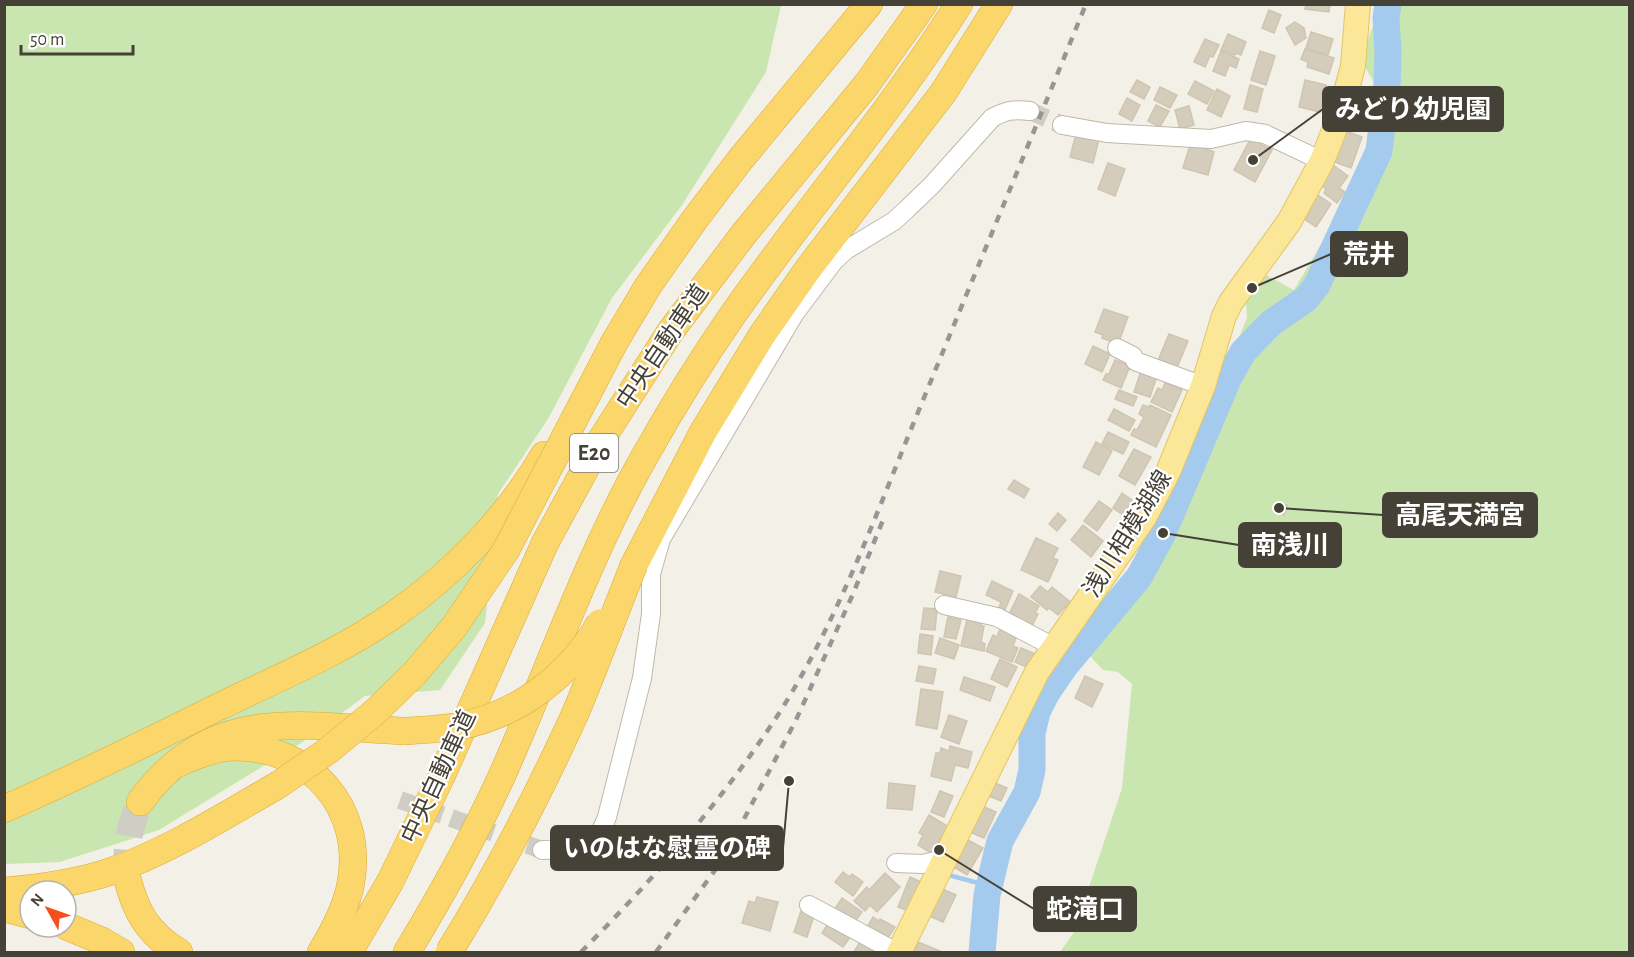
<svg xmlns="http://www.w3.org/2000/svg" width="1634" height="957" viewBox="0 0 1634 957" font-family="'Alegreya Sans','Noto Sans JP',sans-serif">
	<style>
		.green { fill: #c9e6b0 }
		.lines { fill: none; stroke-linecap: round; stroke-linejoin: round }
		.stream { stroke: #a4caee; stroke-width: 4.5 }
		.river { stroke: #a4caee; stroke-width: 27 }
		.building { fill: #d4cdbc; stroke: #cfc5b0; stroke-width: 1.5 }
		.minor-tunnel { stroke: #d0cdc4; stroke-width: 18; stroke-dasharray: 18 9; stroke-linecap: butt }
		.highway-tunnel { stroke: #d0cdc4; stroke-width: 27; stroke-dasharray: 27 14; stroke-linecap: butt }
		.minor-casing { stroke: #beb9a9; stroke-width: 20 }
		.major-casing { stroke: #e0c667; stroke-width: 26 }
		.highway-casing { stroke: #d9ac3b; stroke-width: 28 }
		.minor { stroke: #fff; stroke-width: 18 }
		.major { stroke: #fbe797; stroke-width: 24 }
		.highway { stroke: #fad66b; stroke-width: 27 }
		.rail { stroke: #969696; stroke-width: 4.5; stroke-dasharray: 8 8; stroke-linecap: butt }
		.highway-bridge-casing { stroke: #d9ac3b; stroke-width: 28; stroke-linecap: butt }
		.highway-bridge { stroke: #fad66b; stroke-width: 27 }
		.labels { text-anchor: middle; dominant-baseline: central; stroke-width: 4.5; stroke-linejoin: round; paint-order: stroke }
		.shield { fill: #fff; stroke: #7d7a72; stroke-width: 1.5 }
		.shield-label { font-size: 22px; font-weight: bold; fill: #454136 }
		.street-label { font-size: 24px; fill: #454136; stroke: #fff }
		.leader { fill: none; stroke: #454136; stroke-width: 2 }
		.callout-dot { fill: #454136; stroke: #fff; stroke-width: 2 }
		.callout { fill: #454136; stroke: #454136; stroke-width: 2 }
		.callout-label { font-size: 26px; text-anchor: middle; font-weight: bold; fill: #fff }
	</style>
	<rect width="100%" height="100%" fill="#f3f0e7"/>
	<!-- green -->
	<g class="green">
		<polygon points="4,5 781,5 766,72 682,205 612,298 548,419 498,494 485,623 440,690 365,696 301,743 159,830 60,862 5,864"/>
		<polygon points="1386,5 1629,5 1629,952 1060,952 1074,932 1122,788 1132,684 1118,672 1103,670 1088,654 1129,605 1247,318 1246,303 1264,274 1294,290 1356,185 1372,142 1381,94 1362,62 1371,30"/>
	</g>
	<g class="lines">
		<!-- stream -->
		<polyline class="stream" points="945,874 989,886"/>
		<!-- river -->
		<polyline class="river" points="982,952 987,895 1000,841 1027,792 1032,770 1032,733 1037,712 1046,694 1065,666 1139,577 1163,533 1228,379 1243,352 1271,323 1306,299 1317,285 1379,151 1387,85 1388,53 1386,18 1388,4"/>
	</g>
	<!-- building -->
	<g class="building">
		<polygon points="1306,4 1330,4 1329,12 1305,9"/>
		<polygon points="1269,10 1281,15 1274,33 1262,28"/>
		<polygon points="1295,22 1304,28 1306,38 1295,45 1286,28"/>
		<polygon points="1311,32 1333,39 1328,55 1306,48"/>
		<polygon points="1228,34 1246,42 1241,55 1236,53 1235,55 1221,50"/>
		<polygon points="1205,39 1219,45 1213,57 1210,56 1205,67 1194,62"/>
		<polygon points="1305,49 1334,58 1329,74 1307,67 1308,62 1301,59"/>
		<polygon points="1221,51 1239,59 1236,68 1229,65 1225,76 1213,71"/>
		<polygon points="1260,51 1275,56 1266,85 1251,80"/>
		<polygon points="1137,80 1150,87 1144,99 1130,92"/>
		<polygon points="1305,80 1326,85 1320,112 1299,107"/>
		<polygon points="1195,81 1214,91 1207,104 1188,94"/>
		<polygon points="1250,85 1263,89 1257,112 1244,109"/>
		<polygon points="1160,87 1177,95 1170,108 1154,100"/>
		<polygon points="1217,89 1230,96 1221,117 1207,110"/>
		<polygon points="1127,98 1140,105 1132,121 1119,114"/>
		<polygon points="1156,105 1169,111 1160,127 1148,121"/>
		<polygon points="1189,106 1194,125 1180,129 1175,110"/>
		<polygon points="1343,130 1362,137 1351,168 1332,161"/>
		<polygon points="1076,134 1099,139 1093,163 1070,157"/>
		<polygon points="1252,136 1263,140 1260,144 1272,150 1255,182 1234,170"/>
		<polygon points="1194,144 1214,152 1208,175 1183,168 1190,145"/>
		<polygon points="1108,163 1125,169 1115,196 1098,189"/>
		<polygon points="1333,165 1348,176 1339,188 1345,192 1337,203 1324,193 1326,189 1319,184"/>
		<polygon points="1315,193 1331,204 1316,227 1300,216"/>
		<polygon points="1104,309 1128,317 1118,344 1102,338 1103,335 1095,332"/>
		<polygon points="1169,334 1188,341 1176,370 1157,363"/>
		<polygon points="1093,346 1110,354 1102,372 1085,364"/>
		<polygon points="1115,360 1130,366 1121,388 1103,380 1106,374 1109,374"/>
		<polygon points="1141,371 1157,376 1150,397 1134,392"/>
		<polygon points="1165,383 1182,390 1172,412 1151,402 1158,388 1162,390"/>
		<polygon points="1119,390 1137,397 1133,406 1115,399"/>
		<polygon points="1143,405 1149,407 1150,405 1171,415 1156,447 1131,435 1134,429 1137,430 1144,417 1139,414"/>
		<polygon points="1114,409 1135,420 1129,431 1108,420"/>
		<polygon points="1108,432 1129,442 1123,454 1102,444"/>
		<polygon points="1096,442 1112,451 1099,475 1083,467"/>
		<polygon points="1134,449 1151,457 1135,485 1119,476"/>
		<polygon points="1014,480 1029,489 1024,498 1008,489"/>
		<polygon points="1122,493 1132,500 1123,515 1113,508"/>
		<polygon points="1099,501 1112,510 1097,531 1084,521"/>
		<polygon points="1277,502 1287,505 1284,515 1274,512"/>
		<polygon points="1058,513 1066,520 1057,531 1049,524"/>
		<polygon points="1083,525 1103,541 1091,557 1071,540"/>
		<polygon points="1036,538 1058,548 1053,558 1058,560 1048,582 1021,570"/>
		<polygon points="940,571 961,576 956,597 935,592"/>
		<polygon points="992,581 1013,591 1003,614 998,611 1001,602 986,595"/>
		<polygon points="1040,586 1048,592 1052,587 1073,604 1068,609 1065,607 1058,615 1049,608 1047,610 1031,597"/>
		<polygon points="1019,594 1039,606 1035,613 1038,614 1032,626 1009,614"/>
		<polygon points="924,608 937,609 935,630 921,629"/>
		<polygon points="968,615 982,618 981,626 984,626 981,642 985,644 984,651 961,646"/>
		<polygon points="948,617 961,620 956,639 944,637"/>
		<polygon points="1001,626 1018,633 1013,646 1018,648 1012,662 986,651 993,635 997,637"/>
		<polygon points="920,634 933,636 931,655 918,653"/>
		<polygon points="940,638 959,645 954,659 935,653"/>
		<polygon points="1021,648 1035,654 1029,668 1015,662"/>
		<polygon points="1000,659 1017,667 1007,687 991,679"/>
		<polygon points="919,666 936,669 933,684 916,681"/>
		<polygon points="1085,676 1103,684 1092,707 1075,698"/>
		<polygon points="964,677 995,687 990,701 960,690"/>
		<polygon points="921,689 943,692 937,729 916,725"/>
		<polygon points="949,715 967,721 959,744 941,737"/>
		<polygon points="950,746 972,752 968,768 955,765 951,781 931,776 936,753 940,753 941,748 949,751"/>
		<polygon points="889,783 915,786 912,810 887,808"/>
		<polygon points="995,783 1007,788 1001,801 989,796"/>
		<polygon points="940,791 953,796 944,817 931,812"/>
		<polygon points="982,806 996,812 984,838 970,832"/>
		<polygon points="929,815 952,829 946,840 941,837 931,853 918,845 923,835 919,833"/>
		<polygon points="968,840 983,848 967,875 952,866"/>
		<polygon points="843,872 850,877 852,874 863,882 853,896 835,882"/>
		<polygon points="885,873 900,887 877,912 870,905 865,911 854,901 867,887 869,890"/>
		<polygon points="910,877 923,883 912,912 898,907"/>
		<polygon points="940,888 956,895 943,922 927,915"/>
		<polygon points="757,897 778,902 770,931 742,923 749,901 755,903"/>
		<polygon points="842,898 862,912 854,923 834,910"/>
		<polygon points="801,911 814,916 807,937 794,932"/>
		<polygon points="873,917 879,921 880,919 895,927 886,941 866,929"/>
		<polygon points="829,922 851,936 843,947 822,933"/>
		<polygon points="861,940 881,952 854,952"/>
		<polygon points="918,942 940,951 939,952 914,952"/>
	</g>
	<g class="lines">
		<!-- minor-tunnel -->
		<g class="minor-tunnel">
			<polyline points="1030,111 1062,125"/>
			<polyline points="400,800 542,850"/>
		</g>
		<!-- highway-tunnel -->
		<path class="highway-tunnel" d="M 127,877 C 126,847 128,830 140,802"/>
		<defs>
			<g id="minor">
				<polyline points="1062,125 1107,133 1211,139 1246,131 1265,134 1322,161"/>
				<polyline points="1117,348 1133,356 1135,361 1203,386"/>
				<polyline points="944,605 997,617 1054,647"/>
				<path d="M 542,850 C 556,850 586,850 595,839 C 601,833 604,824 607,817 L 642,678 L 651,614 L 651,574 L 661,539 L 795,313 L 834,261 L 846,250 L 894,221 L 906,210 L 932,185 L 992,118 C 1006,110 1015,109 1030,111"/>
				<polyline points="896,863 922,864 945,859"/>
				<polyline points="809,905 896,952"/>
			</g>
			<polyline id="major" points="899,952 1037,672 1144,518 1168,472 1203,386 1224,316 1231,302 1289,222 1322,161 1339,118 1353,66 1358,4"/>
			<g id="highway">
				<polyline points="695,219 740,160 869,4"/>
				<polyline points="634,565 703,432 762,335 808,269 943,93 999,4"/>
				<path d="M 174,765 C 193,757 214,747 235,747 C 310,747 364,807 351,882 C 347,907 334,931 321,952"/>
				<path d="M 140,802 C 211,704 299,726 405,731"/>
				<path d="M 4,809 C 77,777 148,742 218,707 C 278,678 341,652 395,614 C 454,573 508,517 544,455"/>
				<path d="M 127,877 C 135,911 148,934 179,952"/>
				<path d="M 4,891 C 39,888 76,883 109,872 C 169,851 224,816 278,785"/>
				<polyline points="4,908 30,915"/>
				<polyline points="66,926 102,941 121,952"/>
				<polyline points="349,952 390,882 441,777 545,543 601,440 670,332 743,235 867,84 924,4"/>
				<path d="M 407,952 C 444,891 479,828 508,762 C 553,659 590,552 646,454 C 673,406 702,359 734,313 C 807,209 891,112 959,4"/>
			</g>
		</defs>
		<!-- minor casing -->
		<use href="#minor" class="minor-casing"/>
		<!-- major casing -->
		<use href="#major" class="major-casing"/>
		<!-- highway casing -->
		<use href="#highway" class="highway-casing"/>
		<!-- minor -->
		<use href="#minor" class="minor"/>
		<!-- major -->
		<use href="#major" class="major"/>
		<!-- highway -->
		<use href="#highway" class="highway"/>
		<!-- rail -->
		<g class="rail">
			<path d="M 581,952 C 653,880 720,803 776,718 C 835,627 873,522 914,422 C 971,283 1029,144 1086,4"/>
			<polyline points="656,952 723,859 796,720 853,594 883,520"/>
		</g>
		<defs>
			<g id="highway-bridge">
				<path d="M 405,731 C 423,730 442,729 460,726 C 520,714 570,675 600,623"/>
				<polyline points="278,785 329,750 376,711 414,674 454,627 506,550 614,343 648,286 695,219"/>
				<path d="M 449,952 C 496,876 538,795 575,714 C 596,665 614,614 634,565"/>
			</g>
		</defs>
		<!-- highway-bridge casing -->
		<use href="#highway-bridge" class="highway-bridge-casing"/>
		<!-- highway-bridge -->
		<use href="#highway-bridge" class="highway-bridge"/>
	</g>
	<g class="labels">
		<!-- shield labels -->
		<rect class="shield" x="570" y="434" width="48" height="38" rx="4.5"/>
		<g class="shield-label">
			<text x="594" y="453">E20</text>
		</g>
		<!-- street labels -->
		<g class="street-label">
			<text transform="translate(663 347) rotate(-56)">中央自動車道</text>
			<text transform="translate(1128 534) rotate(-58)">浅川相模湖線</text>
			<text transform="translate(439 777) rotate(-65)">中央自動車道</text>
		</g>
	</g>
	<!-- callouts -->
	<path class="leader" d="M1253 160L1323 109M1252 288L1331 254M1279 508L1383 515M1163 533L1239 545M789 781L783 848M939 850L1034 909"/>
	<g class="callout-dot">
		<circle cx="1253" cy="160" r="6"/>
		<circle cx="1252" cy="288" r="6"/>
		<circle cx="1279" cy="508" r="6"/>
		<circle cx="1163" cy="533" r="6"/>
		<circle cx="789" cy="781" r="6"/>
		<circle cx="939" cy="850" r="6"/>
	</g>
	<g class="callout">
		<rect x="1323" y="87" width="180" height="44" rx="6"/>
		<rect x="1331" y="232" width="76" height="44" rx="6"/>
		<rect x="1383" y="493" width="154" height="44" rx="6"/>
		<rect x="1239" y="523" width="102" height="44" rx="6"/>
		<rect x="551" y="826" width="232" height="44" rx="6"/>
		<rect x="1034" y="887" width="102" height="44" rx="6"/>
	</g>
	<g class="callout-label">
		<text x="1413" y="118">みどり幼児園</text>
		<text x="1369" y="263">荒井</text>
		<text x="1460" y="524">高尾天満宮</text>
		<text x="1290" y="554">南浅川</text>
		<text x="667" y="857">いのはな慰霊の碑</text>
		<text x="1085" y="918">蛇滝口</text>
	</g>
	<!-- border -->
	<rect width="1634" height="957" fill="none" stroke="#454136" stroke-width="12"/>
	<!-- north arrow -->
	<g transform="translate(48 909) rotate(310)"><circle r="28" fill="#ffffff" stroke="#b5b3af" stroke-width="1.5"/>
	<path d="M0-4.5L10 22L0 15L-10 22Z" fill="#f44f1d"/>
	<text y="-9" font-size="16" font-weight="bold" text-anchor="middle" fill="#454136">N</text>
	</g>
	<!-- scale -->
	<path d="M21 45v9h112v-9" fill="none" stroke="#454136" stroke-width="3"/>
	<text x="30" y="45" font-size="18" fill="#454136" stroke="#ffffff" stroke-width="4.5" paint-order="stroke">50 m</text>
</svg>
